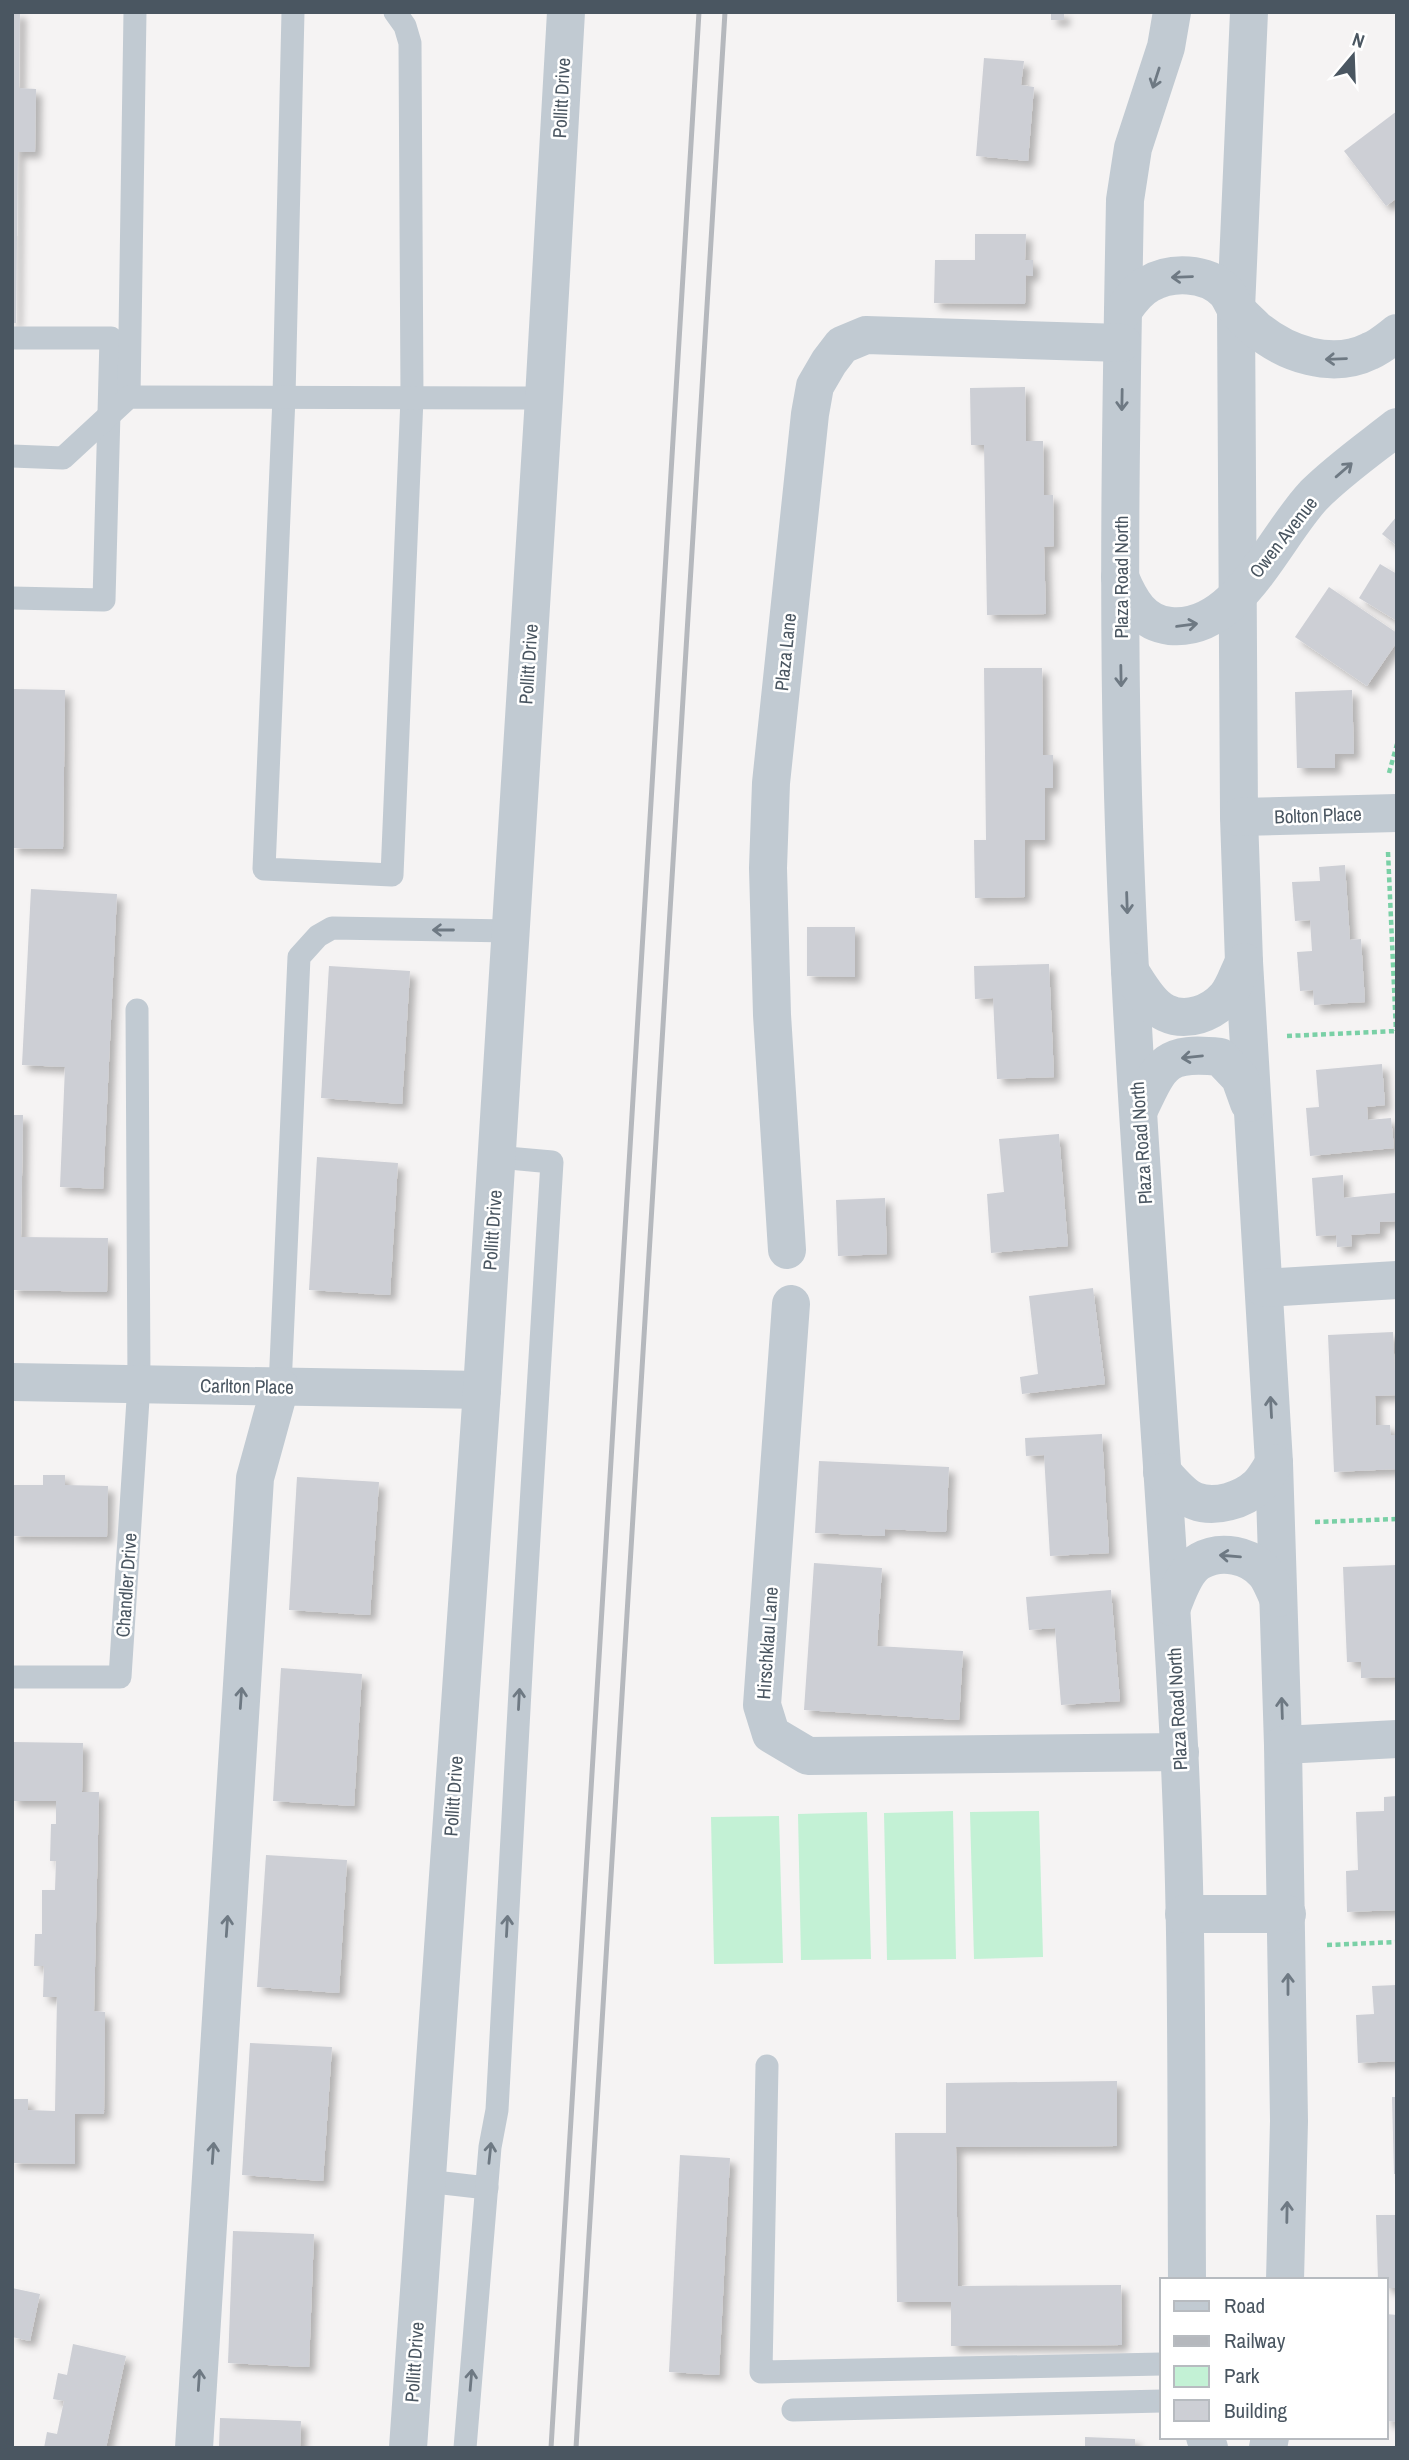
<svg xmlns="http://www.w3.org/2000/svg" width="1409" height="2460" viewBox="0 0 1409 2460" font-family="'Archivo Narrow',sans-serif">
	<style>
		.green { fill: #c3f1d5 }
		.building { fill: #cdcfd5; filter: url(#shadow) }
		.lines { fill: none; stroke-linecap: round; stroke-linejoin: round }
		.path { stroke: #7ad0a6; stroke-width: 4.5; stroke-dasharray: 5 3.5; stroke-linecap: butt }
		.lane { stroke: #c1cad2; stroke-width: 23 }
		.street { stroke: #c1cad2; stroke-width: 38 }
		.rail { stroke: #b5b8bd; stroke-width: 5 }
		.oneway { stroke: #6e7983 }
		.labels { text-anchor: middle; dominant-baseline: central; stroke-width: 5; stroke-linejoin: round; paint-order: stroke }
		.street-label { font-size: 19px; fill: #4a5661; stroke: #fff }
	</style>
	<defs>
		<filter id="shadow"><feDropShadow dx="6" dy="6" stdDeviation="3.5" flood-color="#0004"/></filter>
	</defs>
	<rect width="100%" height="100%" fill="#f5f3f3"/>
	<!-- green -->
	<g class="green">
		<polygon points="953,1811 956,1959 887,1960 884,1813"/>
		<polygon points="1039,1811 1043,1957 974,1959 970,1812"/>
		<polygon points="867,1812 871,1959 801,1960 798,1814"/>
		<polygon points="779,1816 783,1963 714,1964 711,1817"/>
	</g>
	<!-- building -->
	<g class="building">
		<polygon points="12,12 20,12 19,88 36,89 35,152 18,152 16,323 12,323"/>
		<rect x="1051" y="12" width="13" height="8"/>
		<polygon points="984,58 1024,61 1021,85 1034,87 1028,161 976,156"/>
		<polygon points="1397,111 1397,198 1386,206 1344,151"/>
		<polygon points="975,234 1026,234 1025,260 1033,260 1033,276 1026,275 1025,304 934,303 935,260 975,260"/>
		<polygon points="1025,387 1026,441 1043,441 1044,495 1053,495 1054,546 1044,547 1046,614 987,615 984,445 971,445 970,388"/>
		<polygon points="1397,516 1397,546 1382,534"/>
		<polygon points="1380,564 1397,574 1397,621 1359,598"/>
		<polygon points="1329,587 1397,633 1397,642 1367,686 1295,637"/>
		<polygon points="984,668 1042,668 1043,755 1053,755 1053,788 1045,788 1045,840 1025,840 1025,897 975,898 974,840 986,840"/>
		<polygon points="12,689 65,690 63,849 12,848"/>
		<polygon points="1352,690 1354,754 1335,754 1335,768 1297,768 1295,692"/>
		<polygon points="1345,865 1350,940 1361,939 1365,1002 1314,1005 1313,990 1300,991 1297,952 1312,951 1310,920 1295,921 1292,882 1320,881 1319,867"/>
		<polygon points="31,889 117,894 103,1189 60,1187 65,1067 22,1065"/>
		<polygon points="807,927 855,927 855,977 807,976"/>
		<polygon points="1049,964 1054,1077 997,1079 993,998 975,999 974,966"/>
		<polygon points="329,966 410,971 402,1104 321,1098"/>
		<polygon points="1382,1064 1385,1105 1367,1107 1368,1120 1391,1118 1394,1148 1310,1156 1306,1108 1319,1107 1316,1070"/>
		<polygon points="12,1115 23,1115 21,1237 108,1238 107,1292 12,1290"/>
		<polygon points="1059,1134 1068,1246 991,1253 987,1194 1004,1192 999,1139"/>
		<polygon points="317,1157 398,1163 390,1295 309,1290"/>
		<polygon points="1343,1175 1344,1198 1395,1193 1397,1221 1380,1222 1380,1233 1351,1235 1352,1246 1337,1247 1336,1235 1316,1236 1312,1178"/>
		<polygon points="885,1198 887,1254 838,1256 836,1200"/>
		<polygon points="1093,1288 1105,1384 1022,1394 1020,1377 1038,1374 1029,1296"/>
		<polygon points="1393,1332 1396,1395 1375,1396 1376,1425 1390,1425 1391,1435 1397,1435 1397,1469 1334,1472 1328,1335"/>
		<polygon points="1102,1434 1109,1553 1050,1556 1044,1455 1026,1456 1025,1438"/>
		<polygon points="819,1461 949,1467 946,1532 885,1529 885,1536 815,1533"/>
		<polygon points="43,1475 65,1475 65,1485 108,1486 107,1537 12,1536 12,1485 43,1485"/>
		<polygon points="297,1477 379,1482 370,1615 289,1610"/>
		<polygon points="814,1563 882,1568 877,1646 963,1651 959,1720 804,1710"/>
		<polygon points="1397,1565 1397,1677 1361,1678 1361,1662 1347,1662 1343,1567"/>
		<polygon points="1111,1590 1120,1701 1061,1705 1055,1628 1029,1630 1026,1597"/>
		<polygon points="281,1668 362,1674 354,1806 273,1801"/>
		<polygon points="12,1742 83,1743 82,1792 99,1792 94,2011 105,2012 104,2114 75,2114 75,2164 12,2163 12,2099 28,2099 28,2110 55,2111 57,1997 43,1997 44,1966 34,1966 35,1934 42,1934 42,1890 55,1890 56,1861 50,1861 51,1824 56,1824 56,1801 12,1801"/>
		<polygon points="1397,1796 1397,1910 1347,1912 1346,1871 1358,1870 1356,1812 1384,1811 1384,1797"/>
		<polygon points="266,1855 347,1860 339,1993 257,1987"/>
		<polygon points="1397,1985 1397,2061 1358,2063 1356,2015 1374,2014 1372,1986"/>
		<polygon points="250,2043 332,2047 323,2181 242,2175"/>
		<polygon points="1117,2081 1117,2146 956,2147 958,2286 1121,2285 1122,2345 951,2346 951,2302 897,2302 895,2133 946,2133 946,2083"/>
		<polygon points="1392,2097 1397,2097 1397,2174 1394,2174"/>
		<polygon points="680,2155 730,2158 719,2375 669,2372"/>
		<polygon points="1376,2215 1397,2215 1397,2288 1386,2288 1386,2280 1378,2280"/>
		<polygon points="233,2231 314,2234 309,2367 228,2363"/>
		<polygon points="12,2288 40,2294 30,2341 12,2337"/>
		<polygon points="1386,2314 1397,2315 1397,2422 1386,2421"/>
		<polygon points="73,2344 126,2356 106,2448 44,2448 47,2432 57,2434 64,2401 53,2399 58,2373 67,2375"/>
		<polygon points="220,2418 301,2421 300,2448 219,2448"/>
		<polygon points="1085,2437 1135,2439 1135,2448 1085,2448"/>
	</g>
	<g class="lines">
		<!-- path -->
		<g class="path">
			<polyline points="1389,773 1397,744"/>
			<polyline points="1388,852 1396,1031"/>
			<polyline points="1287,1036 1397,1031"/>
			<polyline points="1315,1522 1397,1519"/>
			<polyline points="1327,1945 1397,1942"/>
		</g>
		<!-- lane -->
		<g class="lane">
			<polyline points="293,12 284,397 264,869 392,875 412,398 410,43 405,26 395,12"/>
			<polyline points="12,338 111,338 104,600 12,598"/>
			<polyline points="129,397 135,12"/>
			<polyline points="12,456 63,458 129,397 544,398"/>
			<polyline points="280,1387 299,957 318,936 332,928 511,931"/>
			<polyline points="12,1677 120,1677 139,1384 137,1010"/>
			<polyline points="767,2066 761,2372 1162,2364"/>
			<polyline points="426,2181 487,2188"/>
			<polyline points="793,2410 1162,2401"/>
			<polyline points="465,2448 490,2147 497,2110 523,1636 552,1162 497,1157"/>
		</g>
		<!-- street -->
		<g class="street">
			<path d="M 1172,12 L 1166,47 L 1133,148 L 1125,200 C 1121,409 1117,618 1124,827 C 1134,1134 1164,1440 1179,1746 C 1188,1924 1186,2102 1187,2280"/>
			<polyline points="1249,12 1236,309 1239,817 1244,962 1274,1463 1283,1745 1289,2121 1285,2280"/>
			<path d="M 1123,311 C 1130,301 1137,290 1149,284 C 1171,271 1206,272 1225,291 C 1230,296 1232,303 1236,309 C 1241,315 1249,322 1255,328 C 1286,354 1332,370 1370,351 C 1380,347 1389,339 1397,333"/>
			<path d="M 1120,577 C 1130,601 1142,623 1170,626 C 1237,633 1274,537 1314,495 C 1339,470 1369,449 1397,427"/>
			<polyline points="1239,817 1397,813"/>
			<path d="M 1130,971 C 1139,985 1150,1006 1166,1013 C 1187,1023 1212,1013 1226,997 C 1234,988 1238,973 1244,962"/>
			<path d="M 1139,1110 C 1161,1063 1165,1051 1220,1057 L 1240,1078 L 1249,1103"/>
			<polyline points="787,1250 772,1015 768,868 771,783 810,414 815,386 829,362 842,345 866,335 1122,343"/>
			<polyline points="1264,1288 1397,1280"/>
			<polyline points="791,1304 762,1705 771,1734 808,1756 1180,1752"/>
			<polyline points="12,1382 482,1390"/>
			<path d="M 1162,1472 C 1171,1481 1182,1496 1195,1501 C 1215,1509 1243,1500 1258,1486 C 1264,1480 1269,1471 1274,1463"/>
			<path d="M 1172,1607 C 1178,1592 1185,1569 1200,1561 C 1221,1549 1250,1555 1265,1573 C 1271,1580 1274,1590 1278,1598"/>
			<polyline points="1283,1745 1397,1739"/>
			<polyline points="1184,1914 1287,1914"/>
			<polyline points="1205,2437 1209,2448"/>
			<polyline points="194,2448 255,1478 280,1387"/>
			<polyline points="408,2448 482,1390 544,398 566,12"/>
			<polyline points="1268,2448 1270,2437"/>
		</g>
		<!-- rail -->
		<g class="rail">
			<polyline points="551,2448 699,12"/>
			<polyline points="576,2448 725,12"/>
		</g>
	</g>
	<!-- one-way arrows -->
	<defs><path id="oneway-shaft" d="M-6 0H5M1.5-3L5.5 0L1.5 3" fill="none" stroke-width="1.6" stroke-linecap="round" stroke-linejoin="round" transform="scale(1.75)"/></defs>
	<g class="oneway">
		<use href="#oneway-shaft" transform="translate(1156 78) rotate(108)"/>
		<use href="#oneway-shaft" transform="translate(1182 277) rotate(178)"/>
		<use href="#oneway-shaft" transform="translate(1336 359) rotate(178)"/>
		<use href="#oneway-shaft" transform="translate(1122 400) rotate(91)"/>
		<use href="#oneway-shaft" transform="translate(1344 470) rotate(-41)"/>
		<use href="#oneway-shaft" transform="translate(1187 625) rotate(-8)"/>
		<use href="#oneway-shaft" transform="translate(1121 676) rotate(89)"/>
		<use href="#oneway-shaft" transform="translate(1127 903) rotate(88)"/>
		<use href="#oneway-shaft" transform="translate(443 930) rotate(-180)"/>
		<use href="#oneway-shaft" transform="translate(1192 1057) rotate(174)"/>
		<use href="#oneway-shaft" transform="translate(1271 1407) rotate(-93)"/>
		<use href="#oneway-shaft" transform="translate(1230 1556) rotate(-175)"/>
		<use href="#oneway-shaft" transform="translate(241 1698) rotate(-86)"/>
		<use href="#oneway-shaft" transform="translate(519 1699) rotate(-87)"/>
		<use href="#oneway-shaft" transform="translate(1282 1708) rotate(-92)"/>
		<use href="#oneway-shaft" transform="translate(227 1926) rotate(-86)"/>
		<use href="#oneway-shaft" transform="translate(507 1926) rotate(-87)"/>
		<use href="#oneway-shaft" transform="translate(1288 1984) rotate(-90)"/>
		<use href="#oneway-shaft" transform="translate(213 2153) rotate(-86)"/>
		<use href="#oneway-shaft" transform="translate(490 2153) rotate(-84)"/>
		<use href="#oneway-shaft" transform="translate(1287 2212) rotate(-89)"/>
		<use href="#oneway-shaft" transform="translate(199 2380) rotate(-86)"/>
		<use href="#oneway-shaft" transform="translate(471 2380) rotate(-85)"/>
	</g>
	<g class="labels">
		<!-- street labels -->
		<g class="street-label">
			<text transform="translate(561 98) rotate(-87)">Pollitt Drive</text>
			<text transform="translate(1283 537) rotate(-52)">Owen Avenue</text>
			<text transform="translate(1121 577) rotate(-90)">Plaza Road North</text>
			<text transform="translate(785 652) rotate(-84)">Plaza Lane</text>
			<text transform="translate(528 664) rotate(-86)">Pollitt Drive</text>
			<text transform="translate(1318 815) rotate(-2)">Bolton Place</text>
			<text transform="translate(1141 1143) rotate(-94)">Plaza Road North</text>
			<text transform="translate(492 1230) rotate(-86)">Pollitt Drive</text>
			<text transform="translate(247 1386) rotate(1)">Carlton Place</text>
			<text transform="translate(126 1585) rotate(-86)">Chandler Drive</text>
			<text transform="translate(767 1643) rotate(-86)">Hirschklau Lane</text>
			<text transform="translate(1177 1709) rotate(-93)">Plaza Road North</text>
			<text transform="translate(453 1796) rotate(-86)">Pollitt Drive</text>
			<text transform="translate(414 2362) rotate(-86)">Pollitt Drive</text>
		</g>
	</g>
	<!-- border -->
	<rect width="1409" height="2460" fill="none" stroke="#4a5661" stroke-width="28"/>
	<!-- legend -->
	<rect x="1160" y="2278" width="228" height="161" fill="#ffffff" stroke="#b7bbc0" stroke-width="2"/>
	<rect x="1174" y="2301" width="35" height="10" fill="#c1cad2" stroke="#b7bbc0" stroke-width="2"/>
	<text x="1224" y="2313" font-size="21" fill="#4a5661">Road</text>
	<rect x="1174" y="2336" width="35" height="10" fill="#b5b8bd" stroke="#b7bbc0" stroke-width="2"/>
	<text x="1224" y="2348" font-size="21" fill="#4a5661">Railway</text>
	<rect x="1174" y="2366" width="35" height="21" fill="#c3f1d5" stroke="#b7bbc0" stroke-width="2"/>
	<text x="1224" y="2383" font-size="21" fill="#4a5661">Park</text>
	<rect x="1174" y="2400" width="35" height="21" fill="#cdcfd5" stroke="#b7bbc0" stroke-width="2"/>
	<text x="1224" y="2418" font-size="21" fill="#4a5661">Building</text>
	<!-- north arrow -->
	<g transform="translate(1353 56) rotate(19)" stroke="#ffffff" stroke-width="5" paint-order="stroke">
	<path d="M0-5L12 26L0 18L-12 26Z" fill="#4a5661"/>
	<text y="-10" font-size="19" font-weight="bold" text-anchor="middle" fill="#4a5661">N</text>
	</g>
</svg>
